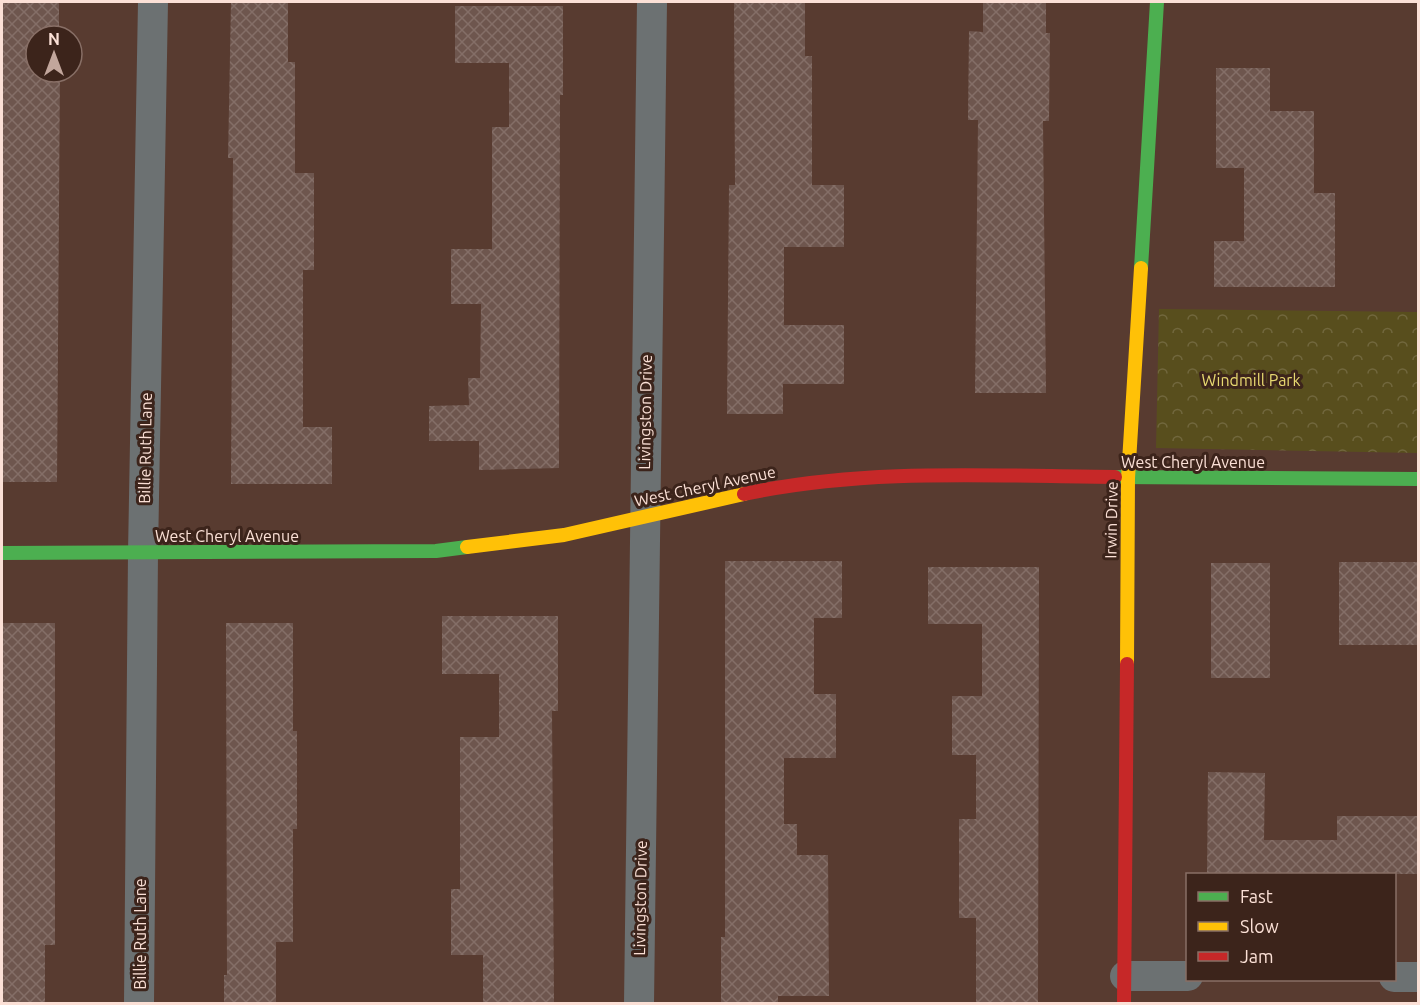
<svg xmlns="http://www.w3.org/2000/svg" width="1420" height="1005" viewBox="0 0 1420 1005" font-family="Ubuntu,sans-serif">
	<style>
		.park { fill: url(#park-crowns) }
		.building { fill: url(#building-cross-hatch) }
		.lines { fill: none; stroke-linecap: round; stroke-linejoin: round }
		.street { stroke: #6c7172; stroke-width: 30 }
		.fast { stroke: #4caf50; stroke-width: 14 }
		.slow { stroke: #ffc107; stroke-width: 14 }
		.jam { stroke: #c62828; stroke-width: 14 }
		.labels { text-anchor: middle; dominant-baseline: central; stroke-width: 6; stroke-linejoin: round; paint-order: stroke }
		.park-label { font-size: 16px; fill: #e8d971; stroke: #3c241b }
		.street-label { font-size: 16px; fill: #fbe0d6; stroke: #3c241b }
	</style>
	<defs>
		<pattern id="park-crowns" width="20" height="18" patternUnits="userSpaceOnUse" patternTransform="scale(1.5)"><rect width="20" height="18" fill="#584e1d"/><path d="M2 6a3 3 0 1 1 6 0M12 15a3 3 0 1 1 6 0" fill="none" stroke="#71673d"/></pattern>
		<pattern id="building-cross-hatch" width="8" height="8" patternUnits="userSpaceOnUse" patternTransform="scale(1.5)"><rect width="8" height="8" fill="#6e564e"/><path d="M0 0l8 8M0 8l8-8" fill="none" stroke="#846e67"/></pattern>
	</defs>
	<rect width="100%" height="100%" fill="#583b30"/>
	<!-- park -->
	<polygon class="park" points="1159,309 1418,312 1418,453 1156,448"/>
	<!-- building -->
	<g class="building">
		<polygon points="2,2 59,2 59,36 36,36 36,72 60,72 57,482 2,482"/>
		<polygon points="231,2 288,2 288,62 295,62 295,173 314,173 314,270 303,270 303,427 332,427 332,484 231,484 233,158 228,158"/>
		<polygon points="734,2 805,2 805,56 812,56 812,185 844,185 844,247 784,247 784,325 844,325 844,384 783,384 783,414 727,414 729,185 735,185"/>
		<polygon points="983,2 1046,2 1046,33 1050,33 1049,121 1043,121 1046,393 975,393 978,120 968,120 969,31 983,32"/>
		<polygon points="455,6 563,6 563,95 560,95 559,468 479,470 479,441 429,441 429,406 469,405 468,378 480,378 481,304 451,304 451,249 492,249 492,127 509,127 509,63 455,63"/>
		<polygon points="1216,68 1270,68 1270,111 1314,111 1314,193 1335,193 1335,287 1214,287 1214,241 1244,241 1244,168 1216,168"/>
		<polygon points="725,561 842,561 842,618 814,618 814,694 836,694 836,758 784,758 784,824 797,824 797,855 828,855 829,996 778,996 778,1004 721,1004 721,937 725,937"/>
		<rect x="1339" y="562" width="80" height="83"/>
		<rect x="1211" y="563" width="59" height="115"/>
		<polygon points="928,567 1039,567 1038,1004 976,1004 976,918 959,918 959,819 976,819 976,755 952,755 952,696 982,696 982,624 928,624"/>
		<polygon points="442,616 558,616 558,711 552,711 554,1004 483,1004 483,955 451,955 451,889 460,889 460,737 499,737 499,674 442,674"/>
		<polygon points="2,623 55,623 55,945 45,945 45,1004 2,1004"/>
		<polygon points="226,623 293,623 293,731 297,731 297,829 293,829 293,942 276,942 276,1004 224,1004 224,975 227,975"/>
		<polygon points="1208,772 1265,773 1264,840 1337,840 1337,816 1419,816 1419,874 1207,874"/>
	</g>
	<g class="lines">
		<!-- street -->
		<g class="street">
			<polyline points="1125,976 1188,976"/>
			<polyline points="1394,977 1418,977"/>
			<polyline points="139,1004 143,553 153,2"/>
			<polyline points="639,1004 652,2"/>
		</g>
		<!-- fast -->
		<g class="fast">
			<polyline points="1141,268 1157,2"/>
			<polyline points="1115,477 1418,479"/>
			<polyline points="2,553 436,551 467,547"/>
		</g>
		<!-- slow -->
		<g class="slow">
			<polyline points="467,547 564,535 744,494"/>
			<polyline points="1127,664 1128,478 1141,268"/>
		</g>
		<!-- jam -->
		<g class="jam">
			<path d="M 744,494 C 866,468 991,476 1115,477"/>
			<polyline points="1124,1004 1127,664"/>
		</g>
	</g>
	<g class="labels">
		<!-- park labels -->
		<g class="park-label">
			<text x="1251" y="380">Windmill Park</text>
		</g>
		<!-- street labels -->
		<g class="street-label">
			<text transform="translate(645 412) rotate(-89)">Livingston Drive</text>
			<text transform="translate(145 448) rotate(-89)">Billie Ruth Lane</text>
			<text x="1193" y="462">West Cheryl Avenue</text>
			<text transform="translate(705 486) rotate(-12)">West Cheryl Avenue</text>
			<text transform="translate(1111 520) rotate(-89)">Irwin Drive</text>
			<text x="227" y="536">West Cheryl Avenue</text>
			<text transform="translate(640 898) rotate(-89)">Livingston Drive</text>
			<text transform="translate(140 934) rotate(-90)">Billie Ruth Lane</text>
		</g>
	</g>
	<!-- border -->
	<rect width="1420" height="1005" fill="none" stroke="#fbe0d6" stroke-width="6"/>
	<!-- legend -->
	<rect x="1186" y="873" width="210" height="108" fill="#3c241b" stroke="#886f66" stroke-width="1.5"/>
	<rect x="1198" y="892" width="30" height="9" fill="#4caf50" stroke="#886f66" stroke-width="1.5"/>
	<text x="1240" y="903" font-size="18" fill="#fbe0d6">Fast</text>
	<rect x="1198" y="922" width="30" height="9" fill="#ffc107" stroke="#886f66" stroke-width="1.5"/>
	<text x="1240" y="933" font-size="18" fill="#fbe0d6">Slow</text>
	<rect x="1198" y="952" width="30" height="9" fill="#c62828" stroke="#886f66" stroke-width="1.5"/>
	<text x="1240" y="963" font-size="18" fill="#fbe0d6">Jam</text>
	<!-- north arrow -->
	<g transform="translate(54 54)"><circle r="28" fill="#3c241b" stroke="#886f66" stroke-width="1.5"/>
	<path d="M0-4.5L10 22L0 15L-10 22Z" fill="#c2a69c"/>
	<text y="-9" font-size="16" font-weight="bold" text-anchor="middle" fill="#fbe0d6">N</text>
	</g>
</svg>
